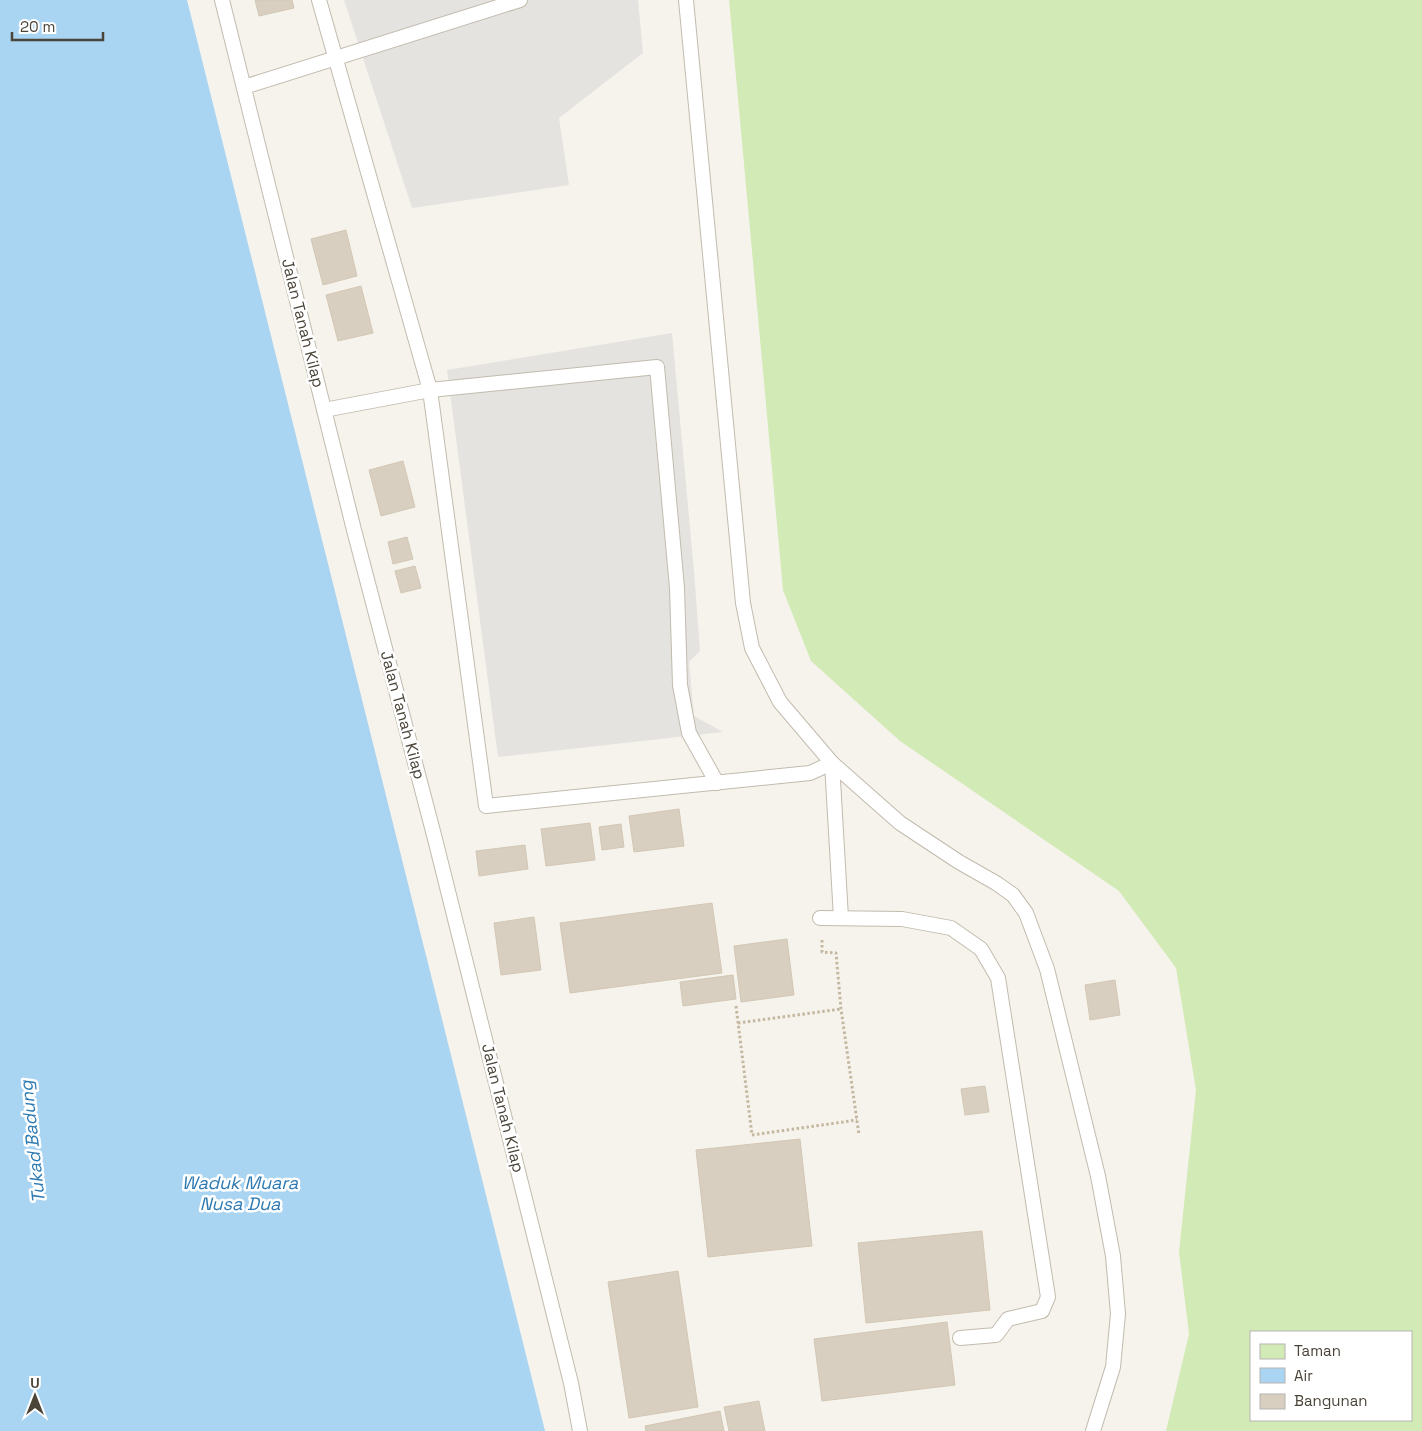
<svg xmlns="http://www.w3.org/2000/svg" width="1422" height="1431" viewBox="0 0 1422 1431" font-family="'Space Grotesk',sans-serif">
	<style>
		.green { fill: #d2eab5; fill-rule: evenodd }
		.parking { fill: #e5e3e0 }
		.water { fill: #a9d4f2 }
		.building { fill: #d8cfc1; stroke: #d3c7b4 }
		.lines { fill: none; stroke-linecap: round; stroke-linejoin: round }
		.lane-casing { stroke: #c2bbae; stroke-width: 16 }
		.path { stroke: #c4b79f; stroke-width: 3; stroke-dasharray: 2.5 2.5; stroke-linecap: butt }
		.lane { stroke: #fff; stroke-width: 14 }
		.labels { text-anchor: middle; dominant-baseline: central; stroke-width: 5; stroke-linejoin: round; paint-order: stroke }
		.street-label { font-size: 16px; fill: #4b4439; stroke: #fff }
		.water-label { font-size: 18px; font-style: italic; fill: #2e7ab2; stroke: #fff }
	</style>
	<rect width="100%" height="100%" fill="#f6f3ec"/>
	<!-- green -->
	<path class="green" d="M 729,0 L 1422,0 L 1422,1431 L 1166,1431 L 1189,1334 L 1179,1252 L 1196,1090 L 1176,968 L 1119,891 L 900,741 L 811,661 L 783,590 ZM 1251,1332 L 1411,1332 L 1411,1420 L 1251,1420 Z"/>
	<!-- parking -->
	<g class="parking">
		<polygon points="344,0 638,0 643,53 559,118 569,185 412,208"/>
		<polygon points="672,333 694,571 700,651 689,662 694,716 723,732 498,757 447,370"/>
	</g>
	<!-- water -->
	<polygon class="water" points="0,0 187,0 545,1431 0,1431"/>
	<!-- building -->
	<g class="building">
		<polygon points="255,0 292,0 294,8 259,16"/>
		<polygon points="346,230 357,276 323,285 311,239"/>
		<polygon points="361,286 373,333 338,341 326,295"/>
		<polygon points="403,461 415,507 381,516 369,470"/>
		<polygon points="407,537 413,559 393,564 388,542"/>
		<polygon points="415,566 421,588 401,593 395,571"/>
		<polygon points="679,809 684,846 634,852 629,816"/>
		<polygon points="590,823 595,860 546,866 541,829"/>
		<polygon points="621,824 624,847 602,850 599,827"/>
		<polygon points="525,845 528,869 479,876 476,851"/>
		<polygon points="712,903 722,973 570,993 560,923"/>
		<polygon points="534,917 541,970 501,975 494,923"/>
		<polygon points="787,939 794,995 741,1002 734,946"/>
		<polygon points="733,975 736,999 683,1006 680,982"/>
		<polygon points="1115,980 1120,1015 1090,1020 1085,985"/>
		<polygon points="985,1086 989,1112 965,1115 961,1089"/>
		<polygon points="800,1139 812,1246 708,1257 696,1150"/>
		<polygon points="982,1231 990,1310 866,1323 858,1243"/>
		<polygon points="678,1271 698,1407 629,1418 608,1282"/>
		<polygon points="947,1322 955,1385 822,1401 814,1339"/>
		<polygon points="759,1401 765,1431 729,1431 724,1407"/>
		<polygon points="720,1411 724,1431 646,1431 645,1426"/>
	</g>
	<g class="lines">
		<defs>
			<g id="lane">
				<polyline points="222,0 354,530 435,839 571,1383 580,1431"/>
				<polyline points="319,0 430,390 486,806 810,773 832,763 841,918"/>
				<polyline points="686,0 743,603 752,648 780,702 832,763 900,823 959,862 996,883 1013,895 1026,913 1047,969 1098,1176 1113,1256 1118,1314 1113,1367 1093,1431"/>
				<polyline points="244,87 520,0"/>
				<polyline points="324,410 430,390 657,367 677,588 680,685 689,733 717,783"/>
				<polyline points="820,918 902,919 951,928 981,949 998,978 1048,1297 1042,1311 1008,1319 996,1335 960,1338"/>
			</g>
		</defs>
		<!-- lane casing -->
		<use href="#lane" class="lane-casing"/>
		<!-- path -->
		<g class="path">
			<polyline points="822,940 822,952 836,953 841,1009 859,1135"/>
			<polyline points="736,1006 752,1135 857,1120"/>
			<polyline points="738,1023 841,1009"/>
		</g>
		<!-- lane -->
		<use href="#lane" class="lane"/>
	</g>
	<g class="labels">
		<!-- street labels -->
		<g class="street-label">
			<text transform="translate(303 323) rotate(76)">Jalan Tanah Kilap</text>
			<text transform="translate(403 715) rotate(75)">Jalan Tanah Kilap</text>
			<text transform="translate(503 1108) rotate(76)">Jalan Tanah Kilap</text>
		</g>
		<!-- water labels -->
		<g class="water-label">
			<text transform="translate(32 1142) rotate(-96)">Tukad Badung</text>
			<text x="240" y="1182">Waduk Muara<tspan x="240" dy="21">Nusa Dua</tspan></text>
		</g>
	</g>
	<!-- legend -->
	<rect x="1250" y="1331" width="162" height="90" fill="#ffffff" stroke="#b7b4b0"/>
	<rect x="1260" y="1344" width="25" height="15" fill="#d2eab5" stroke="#b7b4b0"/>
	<text x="1294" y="1356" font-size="15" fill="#4b4439">Taman</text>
	<rect x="1260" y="1368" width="25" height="15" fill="#a9d4f2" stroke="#b7b4b0"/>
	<text x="1294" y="1381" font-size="15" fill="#4b4439">Air</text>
	<rect x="1260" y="1394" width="25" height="15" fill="#d8cfc1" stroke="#b7b4b0"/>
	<text x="1294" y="1406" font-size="15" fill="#4b4439">Bangunan</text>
	<!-- north arrow -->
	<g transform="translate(35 1396)" stroke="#ffffff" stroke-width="4" paint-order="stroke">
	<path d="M0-4L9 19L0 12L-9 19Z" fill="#4b4439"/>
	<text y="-8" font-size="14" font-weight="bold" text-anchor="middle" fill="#4b4439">U</text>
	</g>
	<!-- scale -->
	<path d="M12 32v8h91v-8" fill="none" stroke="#4b4439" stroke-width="2.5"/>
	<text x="20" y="32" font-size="15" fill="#4b4439" stroke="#ffffff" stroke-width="4" paint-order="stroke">20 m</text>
</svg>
